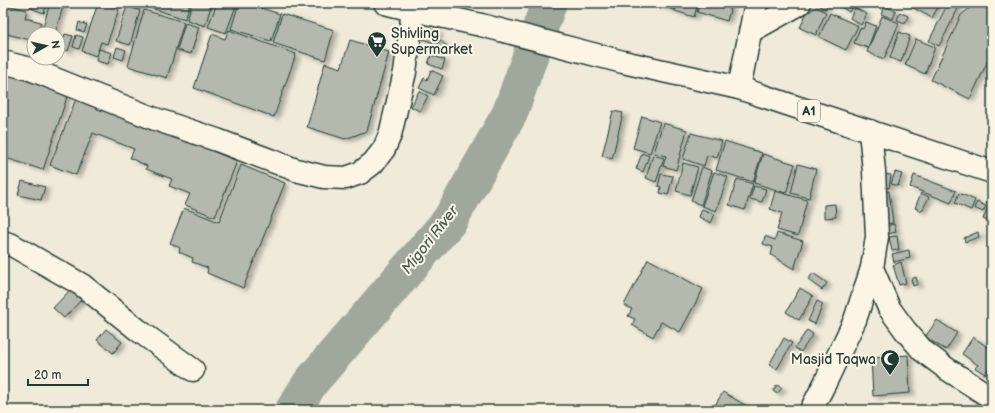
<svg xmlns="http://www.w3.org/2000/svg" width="995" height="413" viewBox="0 0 995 413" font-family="'Balsamiq Sans',sans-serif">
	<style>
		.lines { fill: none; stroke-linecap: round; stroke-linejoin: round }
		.river { stroke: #9fa89a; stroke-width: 36 }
		.building { fill: #b5b9ad; stroke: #1f3d34; filter: url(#shadow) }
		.minor-casing { stroke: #1f3d34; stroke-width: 25 }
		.highway-casing { stroke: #1f3d34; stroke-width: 25 }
		.minor { stroke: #fcf5e5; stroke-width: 22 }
		.highway { stroke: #fcf5e5; stroke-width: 22 }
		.labels { text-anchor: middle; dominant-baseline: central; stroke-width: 4; stroke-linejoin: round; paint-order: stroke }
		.shield { fill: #fcf5e5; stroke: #617469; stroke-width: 1 }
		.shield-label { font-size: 13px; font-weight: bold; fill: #1f3d34 }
		.poi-label { font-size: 14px; fill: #1f3d34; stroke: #fcf5e5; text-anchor: start }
		.water-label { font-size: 15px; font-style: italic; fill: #455d53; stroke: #fcf5e5 }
	</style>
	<defs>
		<filter id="shadow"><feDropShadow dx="4.5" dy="2.5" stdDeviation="2" flood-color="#0004"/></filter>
	</defs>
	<rect width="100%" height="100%" fill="#efeada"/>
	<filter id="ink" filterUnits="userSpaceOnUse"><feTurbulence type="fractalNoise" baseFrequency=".025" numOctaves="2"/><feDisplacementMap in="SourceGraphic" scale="8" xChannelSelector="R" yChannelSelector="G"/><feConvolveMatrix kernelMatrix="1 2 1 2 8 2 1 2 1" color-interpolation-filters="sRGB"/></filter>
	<g filter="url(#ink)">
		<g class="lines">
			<!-- river -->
			<polyline class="river" points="293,410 311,382 450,220 510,113 549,3"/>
		</g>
		<!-- building -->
		<g class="building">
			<polygon points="32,3 47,3 44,13 30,8"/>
			<polygon points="50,3 64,3 55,34 41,34"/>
			<polygon points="98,3 102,3 119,9 107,44 101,42 96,56 82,51"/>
			<polygon points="123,3 142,3 140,9"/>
			<polygon points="146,3 190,3 185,19 145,6"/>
			<polygon points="192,3 212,3 205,26 187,20"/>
			<polygon points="217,3 237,3 226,33 208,27"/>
			<polygon points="239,3 245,3 280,14 271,41 231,29"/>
			<polygon points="651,3 676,3 674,10"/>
			<polygon points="677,3 698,3 694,17 675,11"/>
			<polygon points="700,3 732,3 727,21 697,12"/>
			<polygon points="817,3 828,3 825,9 816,4"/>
			<polygon points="835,3 855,3 849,12"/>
			<polygon points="909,3 940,3 932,18 908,5"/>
			<polygon points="948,3 961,3 939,46 929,41"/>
			<polygon points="976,3 982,3 992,8 992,52 970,99 931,80 961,15"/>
			<polygon points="3,4 27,10 25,18 41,22 38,34 34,34 34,41 3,33"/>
			<polygon points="127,6 140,11 130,45 116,41"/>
			<polygon points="885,6 896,11 893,19 881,14"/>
			<polygon points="816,7 826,12 816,35 800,28 806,14"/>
			<polygon points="855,8 867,14 861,25 850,18"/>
			<polygon points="144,10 184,22 167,78 128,66"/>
			<polygon points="900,12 908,16 905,23 897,20"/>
			<polygon points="830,13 858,26 846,50 819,37"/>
			<polygon points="282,14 334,30 325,60 273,43"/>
			<polygon points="882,16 899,23 884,59 867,52"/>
			<polygon points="79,22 87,25 84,32 77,30"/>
			<polygon points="866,22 876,26 868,48 854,43 860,28 863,29"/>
			<polygon points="185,23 199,27 191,54 177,50"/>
			<polygon points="424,27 439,32 434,43 420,38"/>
			<polygon points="229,30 296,54 274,117 194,88 212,34 225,39"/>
			<polygon points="899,32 910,36 901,62 890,58"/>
			<polygon points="65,34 73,36 68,51 60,48"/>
			<polygon points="76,35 83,37 79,49 73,47"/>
			<polygon points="916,39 935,47 925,74 905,65"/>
			<polygon points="350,40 389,52 367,131 345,139 307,127 325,63 341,68"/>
			<polygon points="440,40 447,46 443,51 436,46"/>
			<polygon points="117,47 126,50 123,60 114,57"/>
			<polygon points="99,49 112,53 108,64 96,61"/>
			<polygon points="431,55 445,60 442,69 428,64"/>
			<polygon points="431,70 443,76 434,95 419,88 424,78 427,80"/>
			<polygon points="3,73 68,94 43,170 3,157"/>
			<polygon points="419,91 428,96 420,111 411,107"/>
			<polygon points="77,96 237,161 215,217 185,205 190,194 169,186 172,179 146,169 147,166 130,158 134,149 93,133 76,175 50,165"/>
			<polygon points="613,111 623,113 612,159 602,156"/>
			<polygon points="642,116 660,122 650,153 633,148"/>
			<polygon points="663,123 687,130 676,170 663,166 666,156 654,153"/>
			<polygon points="691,133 722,141 717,158 707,155 704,166 683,159"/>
			<polygon points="725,141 762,153 753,182 716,170"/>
			<polygon points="642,153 649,156 643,172 636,169"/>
			<polygon points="763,154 795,164 786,193 754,183"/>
			<polygon points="653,155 664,158 656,182 646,178"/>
			<polygon points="683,163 698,167 690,195 676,191"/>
			<polygon points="798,164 816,169 809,198 791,193"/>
			<polygon points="241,165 285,183 243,288 207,273 208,268 192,262 193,258 179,252 180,248 170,243 184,208 219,222"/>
			<polygon points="702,167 712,171 701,205 691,201"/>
			<polygon points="714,172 728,177 716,211 702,206"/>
			<polygon points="895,172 902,174 898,186 891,184"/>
			<polygon points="661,174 673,176 668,195 660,193 661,187 658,186"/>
			<polygon points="883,174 891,175 889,188 881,187"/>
			<polygon points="914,175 956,191 951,203 910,187"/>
			<polygon points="737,179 753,184 745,210 729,205"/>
			<polygon points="22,181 45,187 41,200 18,195"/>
			<polygon points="754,186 766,189 762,202 750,199"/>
			<polygon points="775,191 807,200 798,236 777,230 782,213 770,209"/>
			<polygon points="889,191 893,223 885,224 880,192"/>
			<polygon points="921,193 929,197 922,211 915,208"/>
			<polygon points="959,193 975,200 971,210 955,203"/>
			<polygon points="988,198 992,200 992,217 989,222 983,219 989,205 986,203"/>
			<polygon points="977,202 986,206 983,212 974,208"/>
			<polygon points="835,204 836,217 824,218 824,205"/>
			<polygon points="702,209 715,214 711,223 699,217"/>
			<polygon points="894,224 896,232 888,234 886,226"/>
			<polygon points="978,232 979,237 965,242 964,238"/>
			<polygon points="777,233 803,241 794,269 771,255 773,247 763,244 765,236 775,240"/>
			<polygon points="897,236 899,250 892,251 889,237"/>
			<polygon points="909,250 910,258 894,262 892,254"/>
			<polygon points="648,259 703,289 680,332 661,322 653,337 632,325 635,319 628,316 632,309 624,305"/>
			<polygon points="901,262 906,283 899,285 893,265"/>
			<polygon points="813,273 827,283 822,290 808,280"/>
			<polygon points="916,277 918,284 913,286 911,279"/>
			<polygon points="992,280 992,299 987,297"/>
			<polygon points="72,288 83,298 64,318 53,308"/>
			<polygon points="800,288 813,296 799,320 786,312"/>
			<polygon points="817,301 823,304 815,324 808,321"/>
			<polygon points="937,320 957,333 946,350 925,337"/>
			<polygon points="106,329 122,342 113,353 97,340"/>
			<polygon points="807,330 813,334 801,352 795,348"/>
			<polygon points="973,337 992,350 992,363 985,374 975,368 978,365 962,354"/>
			<polygon points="784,338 792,343 777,369 769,365"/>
			<polygon points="908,355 910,393 873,396 871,358"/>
			<polygon points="777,385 782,388 777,394 773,391"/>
			<polygon points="723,392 750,408 749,410 712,410"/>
		</g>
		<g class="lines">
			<defs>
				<g id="minor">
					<polyline points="751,31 794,7 800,3"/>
					<polyline points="3,62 30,69 155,119 217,140 296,170 324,177 346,178 360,173 373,163 384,149 390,135 405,72 413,10 416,3"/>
					<polyline points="739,88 756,3"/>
					<polyline points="3,242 12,245 82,285 138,330 193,370"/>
					<polyline points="872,268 889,308 905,330 923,351 947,369 992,398"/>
					<polyline points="811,410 825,383 855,320 872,268 877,237 874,171 870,131"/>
				</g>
				<polyline id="highway" points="385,3 413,10 481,25 623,62 739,88 992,172"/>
			</defs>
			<!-- minor casing -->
			<use href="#minor" class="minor-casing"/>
			<!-- highway casing -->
			<use href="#highway" class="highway-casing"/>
			<!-- minor -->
			<use href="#minor" class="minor"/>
			<!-- highway -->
			<use href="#highway" class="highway"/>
		</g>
	</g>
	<!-- icons -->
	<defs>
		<symbol id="supermarket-pin" viewBox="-11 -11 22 30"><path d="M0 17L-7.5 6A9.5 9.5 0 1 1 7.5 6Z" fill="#1f3d34" stroke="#fcf5e5"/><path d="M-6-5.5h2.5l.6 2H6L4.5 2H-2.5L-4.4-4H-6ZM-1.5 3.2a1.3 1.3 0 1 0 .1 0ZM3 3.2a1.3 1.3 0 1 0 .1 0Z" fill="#fff"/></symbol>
		<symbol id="mosque-pin" viewBox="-11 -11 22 30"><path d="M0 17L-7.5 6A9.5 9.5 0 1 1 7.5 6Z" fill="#1f3d34" stroke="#fcf5e5"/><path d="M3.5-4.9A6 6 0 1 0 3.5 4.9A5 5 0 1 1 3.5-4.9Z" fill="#fff"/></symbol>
	</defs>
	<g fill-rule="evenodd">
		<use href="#supermarket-pin" x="366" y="30" width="22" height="30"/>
		<use href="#mosque-pin" x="879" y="348" width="22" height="30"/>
	</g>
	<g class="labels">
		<!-- shield labels -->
		<rect class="shield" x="798" y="100" width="22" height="22" rx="3"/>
		<g class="shield-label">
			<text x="809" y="111">A1</text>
		</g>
		<!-- poi labels -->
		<g class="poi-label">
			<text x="391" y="33">Shivling<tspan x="391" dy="16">Supermarket</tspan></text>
			<text x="876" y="359" text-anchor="end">Masjid Taqwa</text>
		</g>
		<!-- water labels -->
		<g class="water-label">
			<text transform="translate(430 240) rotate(-52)">Migori River</text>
		</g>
	</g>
	<!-- margin -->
	<rect width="995" height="413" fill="none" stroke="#fcf5e5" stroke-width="16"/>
	<rect x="8" y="8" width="979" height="397" fill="none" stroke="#1f3d34" stroke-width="1.5" filter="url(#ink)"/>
	<!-- north arrow -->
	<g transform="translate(46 46) rotate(82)"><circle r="19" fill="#fcf5e5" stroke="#a4ab9e"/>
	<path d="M0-3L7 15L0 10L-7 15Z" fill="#1f3d34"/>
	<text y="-6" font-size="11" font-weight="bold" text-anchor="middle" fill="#1f3d34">N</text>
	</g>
	<!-- scale -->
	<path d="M28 379v6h60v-6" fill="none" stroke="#1f3d34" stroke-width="2"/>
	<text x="34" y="379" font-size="12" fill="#1f3d34" stroke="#fcf5e5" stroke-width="3" paint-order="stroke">20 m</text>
</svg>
